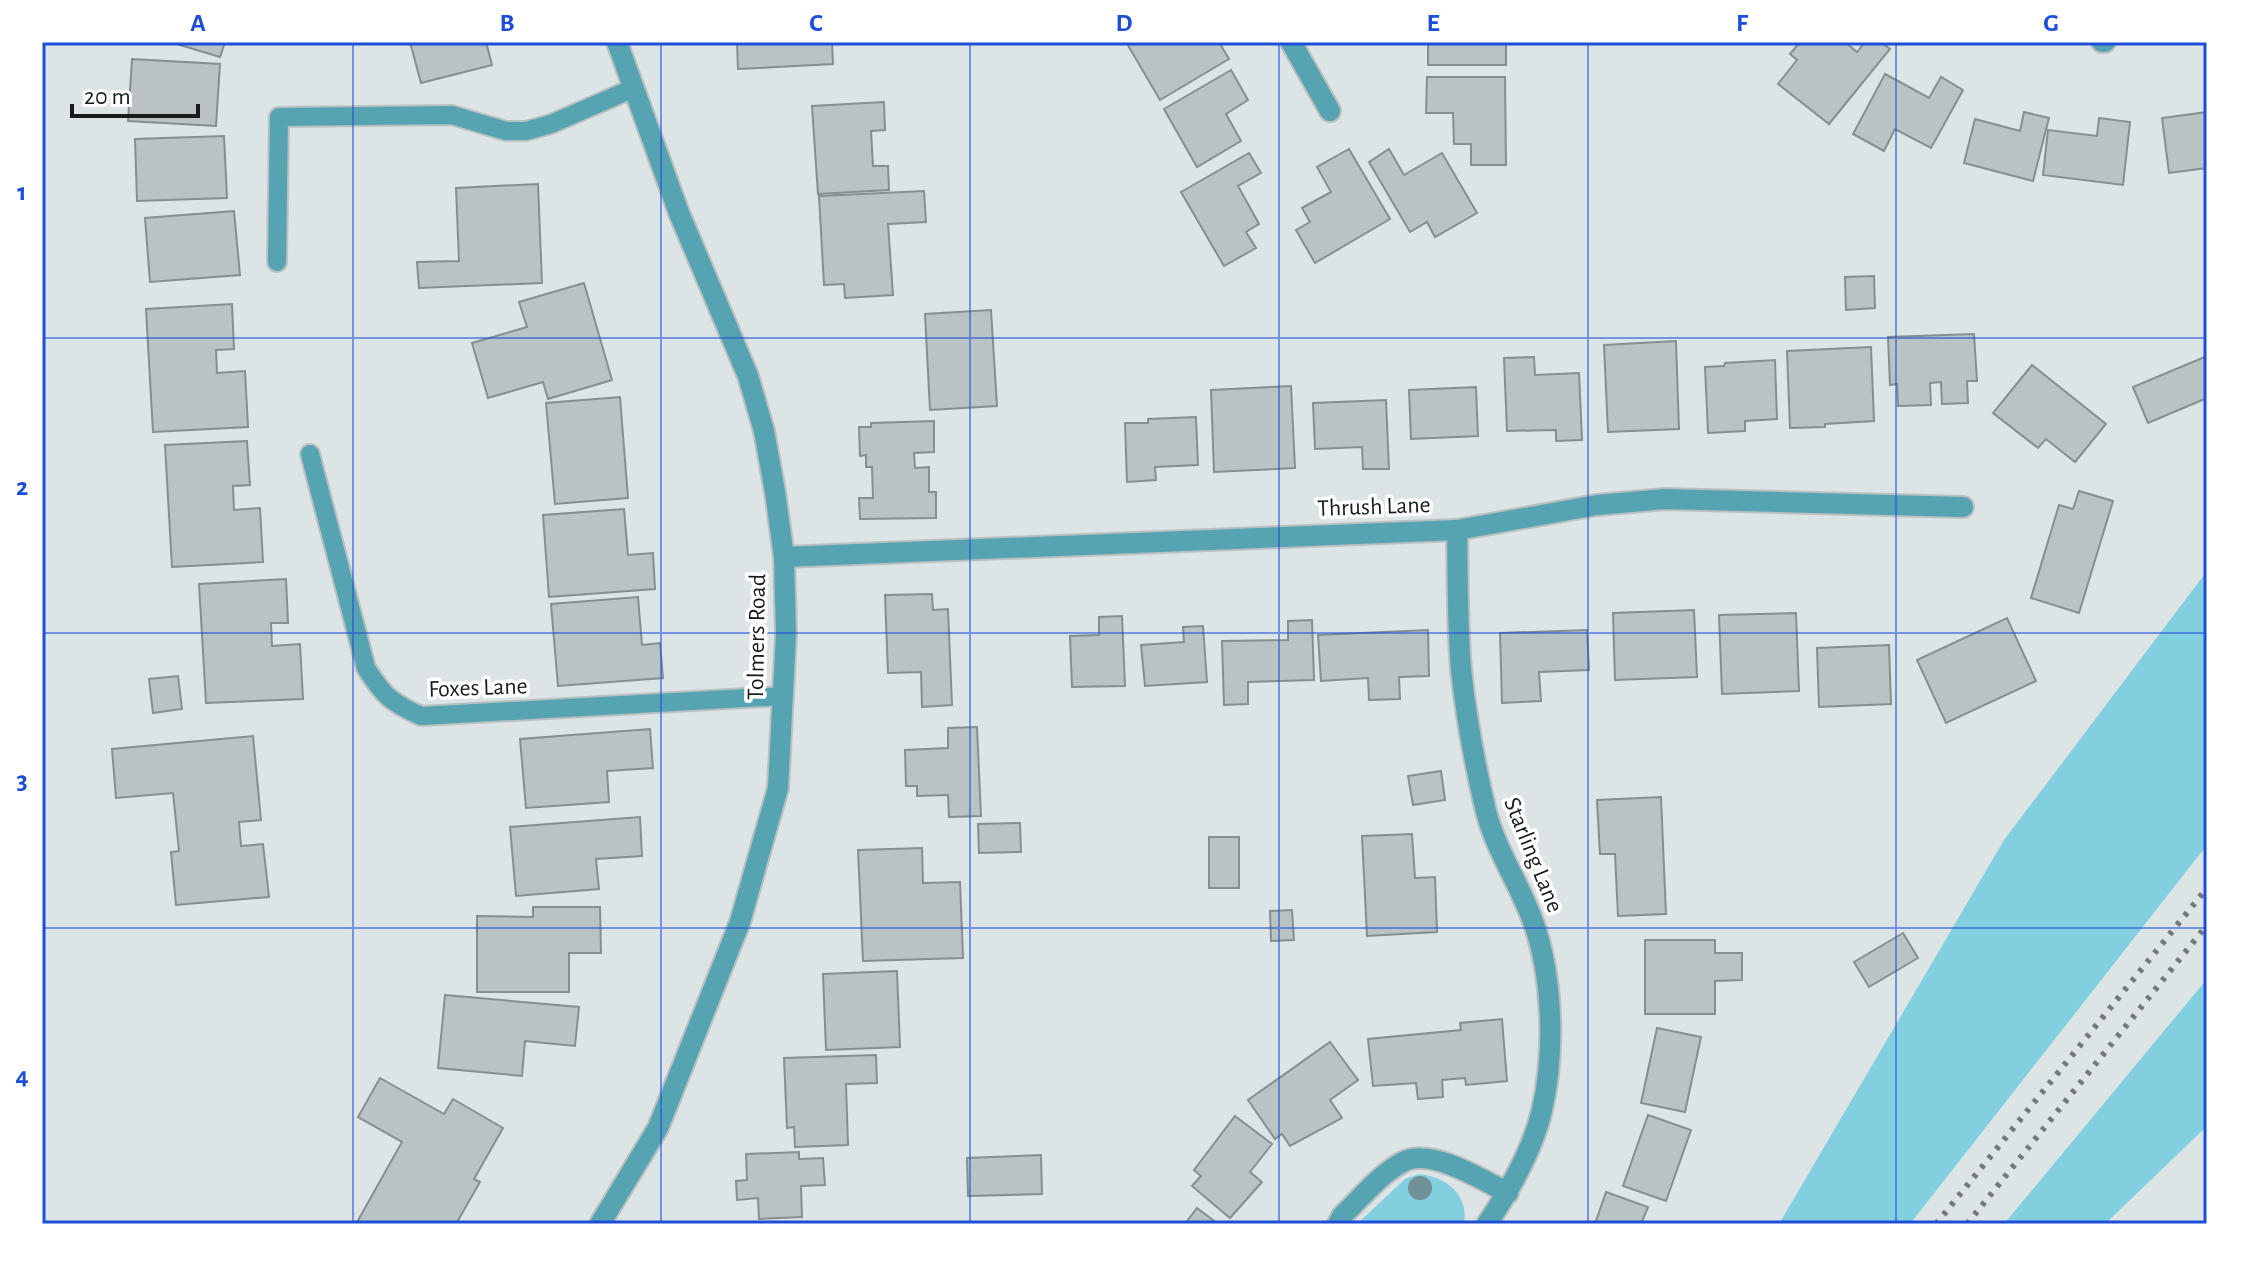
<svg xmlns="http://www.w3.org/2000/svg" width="2249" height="1266" viewBox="0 0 2249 1266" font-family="'Alegreya Sans',sans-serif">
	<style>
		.green { fill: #82d0df }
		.building { fill: #bac3c4; stroke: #868e8f; stroke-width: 2 }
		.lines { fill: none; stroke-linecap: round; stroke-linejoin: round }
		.lane-casing { stroke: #b9c0c2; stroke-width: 22 }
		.street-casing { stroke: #b9c0c2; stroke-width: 24 }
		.lane { stroke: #56a3b1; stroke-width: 18 }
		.street { stroke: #56a3b1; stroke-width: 20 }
		.rail { stroke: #73787a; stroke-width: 6; stroke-dasharray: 4 8; stroke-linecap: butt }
		.tree { fill: #6f9197 }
		.grid { fill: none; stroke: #1d4ed8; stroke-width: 2; stroke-opacity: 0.55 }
		.labels { text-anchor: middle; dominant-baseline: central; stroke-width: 7; stroke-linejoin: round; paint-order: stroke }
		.street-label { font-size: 24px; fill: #191c1d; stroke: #fff }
		.neatline { fill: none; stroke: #1d4ed8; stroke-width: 3 }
		.grid-label { font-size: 26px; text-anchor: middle; font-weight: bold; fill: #1d4ed8 }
	</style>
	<rect width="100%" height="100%" fill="#dce4e6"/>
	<!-- green -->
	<g class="green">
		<polygon points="2207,571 2207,845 1910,1224 1779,1224 2004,840"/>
		<polygon points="2207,979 2207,1126 2105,1224 2004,1224"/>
		<path d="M 1419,1174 C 1446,1177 1469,1194 1464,1224 L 1357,1224 L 1405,1179 Z"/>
	</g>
	<!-- building -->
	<g class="building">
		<polygon points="170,42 225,42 220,57"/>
		<polygon points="410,42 486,42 492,65 421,83"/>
		<polygon points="737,42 832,42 833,64 738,69"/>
		<polygon points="1126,42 1219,42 1229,59 1160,100"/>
		<rect x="1428" y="42" width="78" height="23"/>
		<polygon points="1800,42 1845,42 1857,52 1865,42 1881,42 1890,49 1829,124 1778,84 1797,60 1790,54"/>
		<polygon points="132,59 220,64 216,126 128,121"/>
		<polygon points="1231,70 1248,100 1226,114 1241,141 1197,167 1164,109"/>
		<polygon points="1885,74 1929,98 1941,77 1963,90 1931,148 1895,129 1884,151 1853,134"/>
		<polygon points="1427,77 1505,77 1506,165 1471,165 1471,144 1454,144 1453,113 1426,113"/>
		<polygon points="884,102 885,130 871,131 873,166 888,166 889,190 818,194 812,106"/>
		<polygon points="2024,112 2049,118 2033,181 1964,163 1975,119 2020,131"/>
		<polygon points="2207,112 2207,168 2169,173 2162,118"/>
		<polygon points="2099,118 2130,122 2123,185 2043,175 2048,130 2097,136"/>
		<polygon points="224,136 227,198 137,201 135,139"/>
		<polygon points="1349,149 1390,219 1315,263 1296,230 1310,222 1302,208 1331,192 1317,167"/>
		<polygon points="1389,149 1404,175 1442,153 1477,213 1435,237 1427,222 1410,232 1369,162"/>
		<polygon points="1249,153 1261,173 1238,186 1259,224 1246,232 1256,248 1224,266 1181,192"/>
		<polygon points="538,184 542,283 419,288 417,262 459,261 456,188"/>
		<polygon points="924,191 926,222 888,224 893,295 845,298 844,284 824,285 819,196"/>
		<polygon points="234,211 240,275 150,282 145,218"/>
		<polygon points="1874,276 1875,308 1846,310 1845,277"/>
		<polygon points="584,283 612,380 548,399 543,382 488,398 472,343 527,327 519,302"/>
		<polygon points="232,304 234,349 216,350 217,373 245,371 248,427 153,432 146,309"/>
		<polygon points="991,310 997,406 930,410 925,314"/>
		<polygon points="1974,334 1977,381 1967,381 1968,403 1942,404 1941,382 1930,383 1931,405 1898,406 1897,384 1890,385 1888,337"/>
		<polygon points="1676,341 1679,429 1608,432 1604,345"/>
		<polygon points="1871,347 1874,421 1825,424 1825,427 1790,428 1787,351"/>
		<polygon points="2207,356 2207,398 2148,423 2133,387"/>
		<polygon points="1534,357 1535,375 1579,373 1582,440 1556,441 1556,430 1507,431 1504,358"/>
		<polygon points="1775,360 1777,419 1745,421 1745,431 1708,433 1705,367 1724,366 1725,363"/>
		<polygon points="2032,365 2106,424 2075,462 2046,439 2038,448 1993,413"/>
		<polygon points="1291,386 1295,468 1214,472 1211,390"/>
		<polygon points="1476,387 1478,436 1411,439 1409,390"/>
		<polygon points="620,397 628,498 555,504 546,403"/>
		<polygon points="1386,400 1389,469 1363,469 1362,447 1315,449 1313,403"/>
		<polygon points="1196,417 1198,465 1155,467 1156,480 1127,482 1125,423 1148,423 1148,419"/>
		<polygon points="934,421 934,452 914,453 915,468 929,467 929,492 936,492 936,518 860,519 859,498 873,498 872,467 866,467 866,455 860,456 859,427 871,427 871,423"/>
		<polygon points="247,441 250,485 233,486 234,510 260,508 263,562 172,567 165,445"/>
		<polygon points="2079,491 2113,501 2079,613 2031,598 2059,505 2073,509"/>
		<polygon points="624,509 628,555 653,553 655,589 549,597 543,515"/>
		<polygon points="286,579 288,623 271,623 272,646 300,644 303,699 206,703 199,584"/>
		<polygon points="932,594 933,610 948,609 952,705 922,707 921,672 888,673 885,595"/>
		<polygon points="638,597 642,645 660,643 663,678 558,686 551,604"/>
		<polygon points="1694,610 1697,677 1615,680 1613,613"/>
		<polygon points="1796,613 1799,691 1722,694 1719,615"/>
		<polygon points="1122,616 1125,686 1072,687 1070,636 1099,635 1099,617"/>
		<polygon points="2007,618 2036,681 1946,723 1917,660"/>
		<polygon points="1312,620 1314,680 1248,682 1248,704 1224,705 1222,641 1288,640 1288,621"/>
		<polygon points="1203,626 1207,682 1145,686 1141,645 1184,642 1183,627"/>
		<polygon points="1428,630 1429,676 1399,677 1400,699 1369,700 1368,678 1321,681 1318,635"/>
		<polygon points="1587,630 1589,670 1539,672 1541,701 1502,703 1500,633"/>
		<polygon points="1889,645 1891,704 1819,707 1817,648"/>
		<polygon points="178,676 182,709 153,713 149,679"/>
		<polygon points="977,727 981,816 949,817 948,795 917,796 917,786 906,786 905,750 948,748 948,728"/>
		<polygon points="650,729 653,768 607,771 609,802 526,808 520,739"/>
		<polygon points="253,736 261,820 239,822 241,846 263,844 269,897 176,905 171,852 179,851 173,793 116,798 112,749"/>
		<polygon points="1441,771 1445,800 1413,805 1408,776"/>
		<polygon points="1661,797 1666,914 1618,916 1615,854 1600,854 1597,800"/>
		<polygon points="640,817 642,856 596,859 599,889 516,896 510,827"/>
		<polygon points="1020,823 1021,852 979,853 978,824"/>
		<polygon points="1412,834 1415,878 1435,877 1437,932 1367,936 1362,836"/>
		<rect x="1209" y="837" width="30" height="51"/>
		<polygon points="922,848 923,883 960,882 963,958 863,961 858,850"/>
		<polygon points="533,907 600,907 601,953 569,953 569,992 477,992 477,916 533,917"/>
		<polygon points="1292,910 1294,940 1271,941 1270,911"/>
		<polygon points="1903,933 1918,958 1869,987 1854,962"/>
		<polygon points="1645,940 1715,940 1715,953 1742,953 1742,980 1715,981 1715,1014 1645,1014"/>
		<polygon points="897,971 900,1047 826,1050 823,974"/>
		<polygon points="445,995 579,1007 575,1046 525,1041 522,1076 438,1068"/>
		<polygon points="1502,1019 1507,1081 1466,1085 1465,1078 1442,1080 1443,1097 1418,1099 1416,1083 1373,1086 1368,1039 1461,1030 1460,1023"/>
		<polygon points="1657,1028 1701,1037 1685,1112 1641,1103"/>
		<polygon points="1330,1042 1358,1080 1330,1100 1342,1118 1290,1146 1282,1134 1275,1139 1248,1100"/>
		<polygon points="876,1055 877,1083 846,1084 848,1145 795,1147 794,1127 787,1128 784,1058"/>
		<polygon points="380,1078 444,1114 453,1099 503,1128 474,1179 480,1182 456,1224 356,1224 402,1142 358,1117"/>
		<polygon points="1648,1115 1691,1130 1666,1201 1623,1186"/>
		<polygon points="1235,1116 1272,1144 1250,1172 1262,1182 1230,1218 1192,1186 1201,1176 1194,1170"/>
		<polygon points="799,1152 799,1159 823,1158 825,1185 801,1186 802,1217 759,1219 758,1198 737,1200 736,1181 747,1180 746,1154"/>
		<polygon points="1041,1155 1042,1194 968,1196 967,1158"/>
		<polygon points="1606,1192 1648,1207 1641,1224 1595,1224"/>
		<polygon points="1197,1208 1218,1224 1185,1224"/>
	</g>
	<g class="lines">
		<defs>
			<g id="lane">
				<polyline points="277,262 279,117 452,115 506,131 526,131 551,124 634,88"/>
				<path d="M 310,454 L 366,668 C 384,696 390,702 421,716 L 784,696"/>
			</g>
			<g id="street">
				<polyline points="1291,42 1330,111"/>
				<polyline points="2102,42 2105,42"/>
				<path d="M 1457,530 C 1458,576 1457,623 1461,669 C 1466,716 1474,761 1485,807 C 1494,848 1520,884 1534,924 C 1553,979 1555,1053 1542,1110 C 1533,1149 1509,1191 1487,1224"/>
				<polyline points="784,557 1457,530 1597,505 1665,499 1963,507"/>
				<polyline points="600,1224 658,1128 740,922 778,788 786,635 784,557 775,492 764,431 748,376 679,213 617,42"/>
				<path d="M 1338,1224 L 1342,1216 C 1361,1198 1380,1174 1403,1162 C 1430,1147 1483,1180 1508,1193"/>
			</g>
		</defs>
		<!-- lane casing -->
		<use href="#lane" class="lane-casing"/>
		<!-- street casing -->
		<use href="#street" class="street-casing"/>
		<!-- lane -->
		<use href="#lane" class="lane"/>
		<!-- street -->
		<use href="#street" class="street"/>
		<!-- rail -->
		<g class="rail">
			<polyline points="1936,1224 2207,888"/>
			<polyline points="1967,1224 2207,925"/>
		</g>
	</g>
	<!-- trees -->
	<circle class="tree" cx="1420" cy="1188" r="12"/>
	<!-- grid -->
	<path class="grid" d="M 353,42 L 353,1224M 661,42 L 661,1224M 970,42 L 970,1224M 1279,42 L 1279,1224M 1588,42 L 1588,1224M 1896,42 L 1896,1224M 42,338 L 2207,338M 42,633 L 2207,633M 42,928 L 2207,928"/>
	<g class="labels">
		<!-- street labels -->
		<g class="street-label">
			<text transform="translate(1374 507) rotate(-2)">Thrush Lane</text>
			<text transform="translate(757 637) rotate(-89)">Tolmers Road</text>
			<text transform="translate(478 688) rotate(-2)">Foxes Lane</text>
			<text transform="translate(1533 855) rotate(68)">Starling Lane</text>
		</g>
	</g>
	<!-- border -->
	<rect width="2249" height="1266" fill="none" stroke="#ffffff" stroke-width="88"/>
	<!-- scale -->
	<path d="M72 104v12h126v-12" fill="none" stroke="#191c1d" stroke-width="4"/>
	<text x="84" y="104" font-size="24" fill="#191c1d" stroke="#ffffff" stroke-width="6" paint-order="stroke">20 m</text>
	<rect x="44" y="44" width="2161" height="1178" class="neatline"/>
	<g class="grid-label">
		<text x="198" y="31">A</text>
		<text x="507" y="31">B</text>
		<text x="816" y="31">C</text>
		<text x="1124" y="31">D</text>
		<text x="1433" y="31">E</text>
		<text x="1742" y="31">F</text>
		<text x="2051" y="31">G</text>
		<text x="22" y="200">1</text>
		<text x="22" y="495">2</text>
		<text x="22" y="789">3</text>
		<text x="22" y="1084">4</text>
	</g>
</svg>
